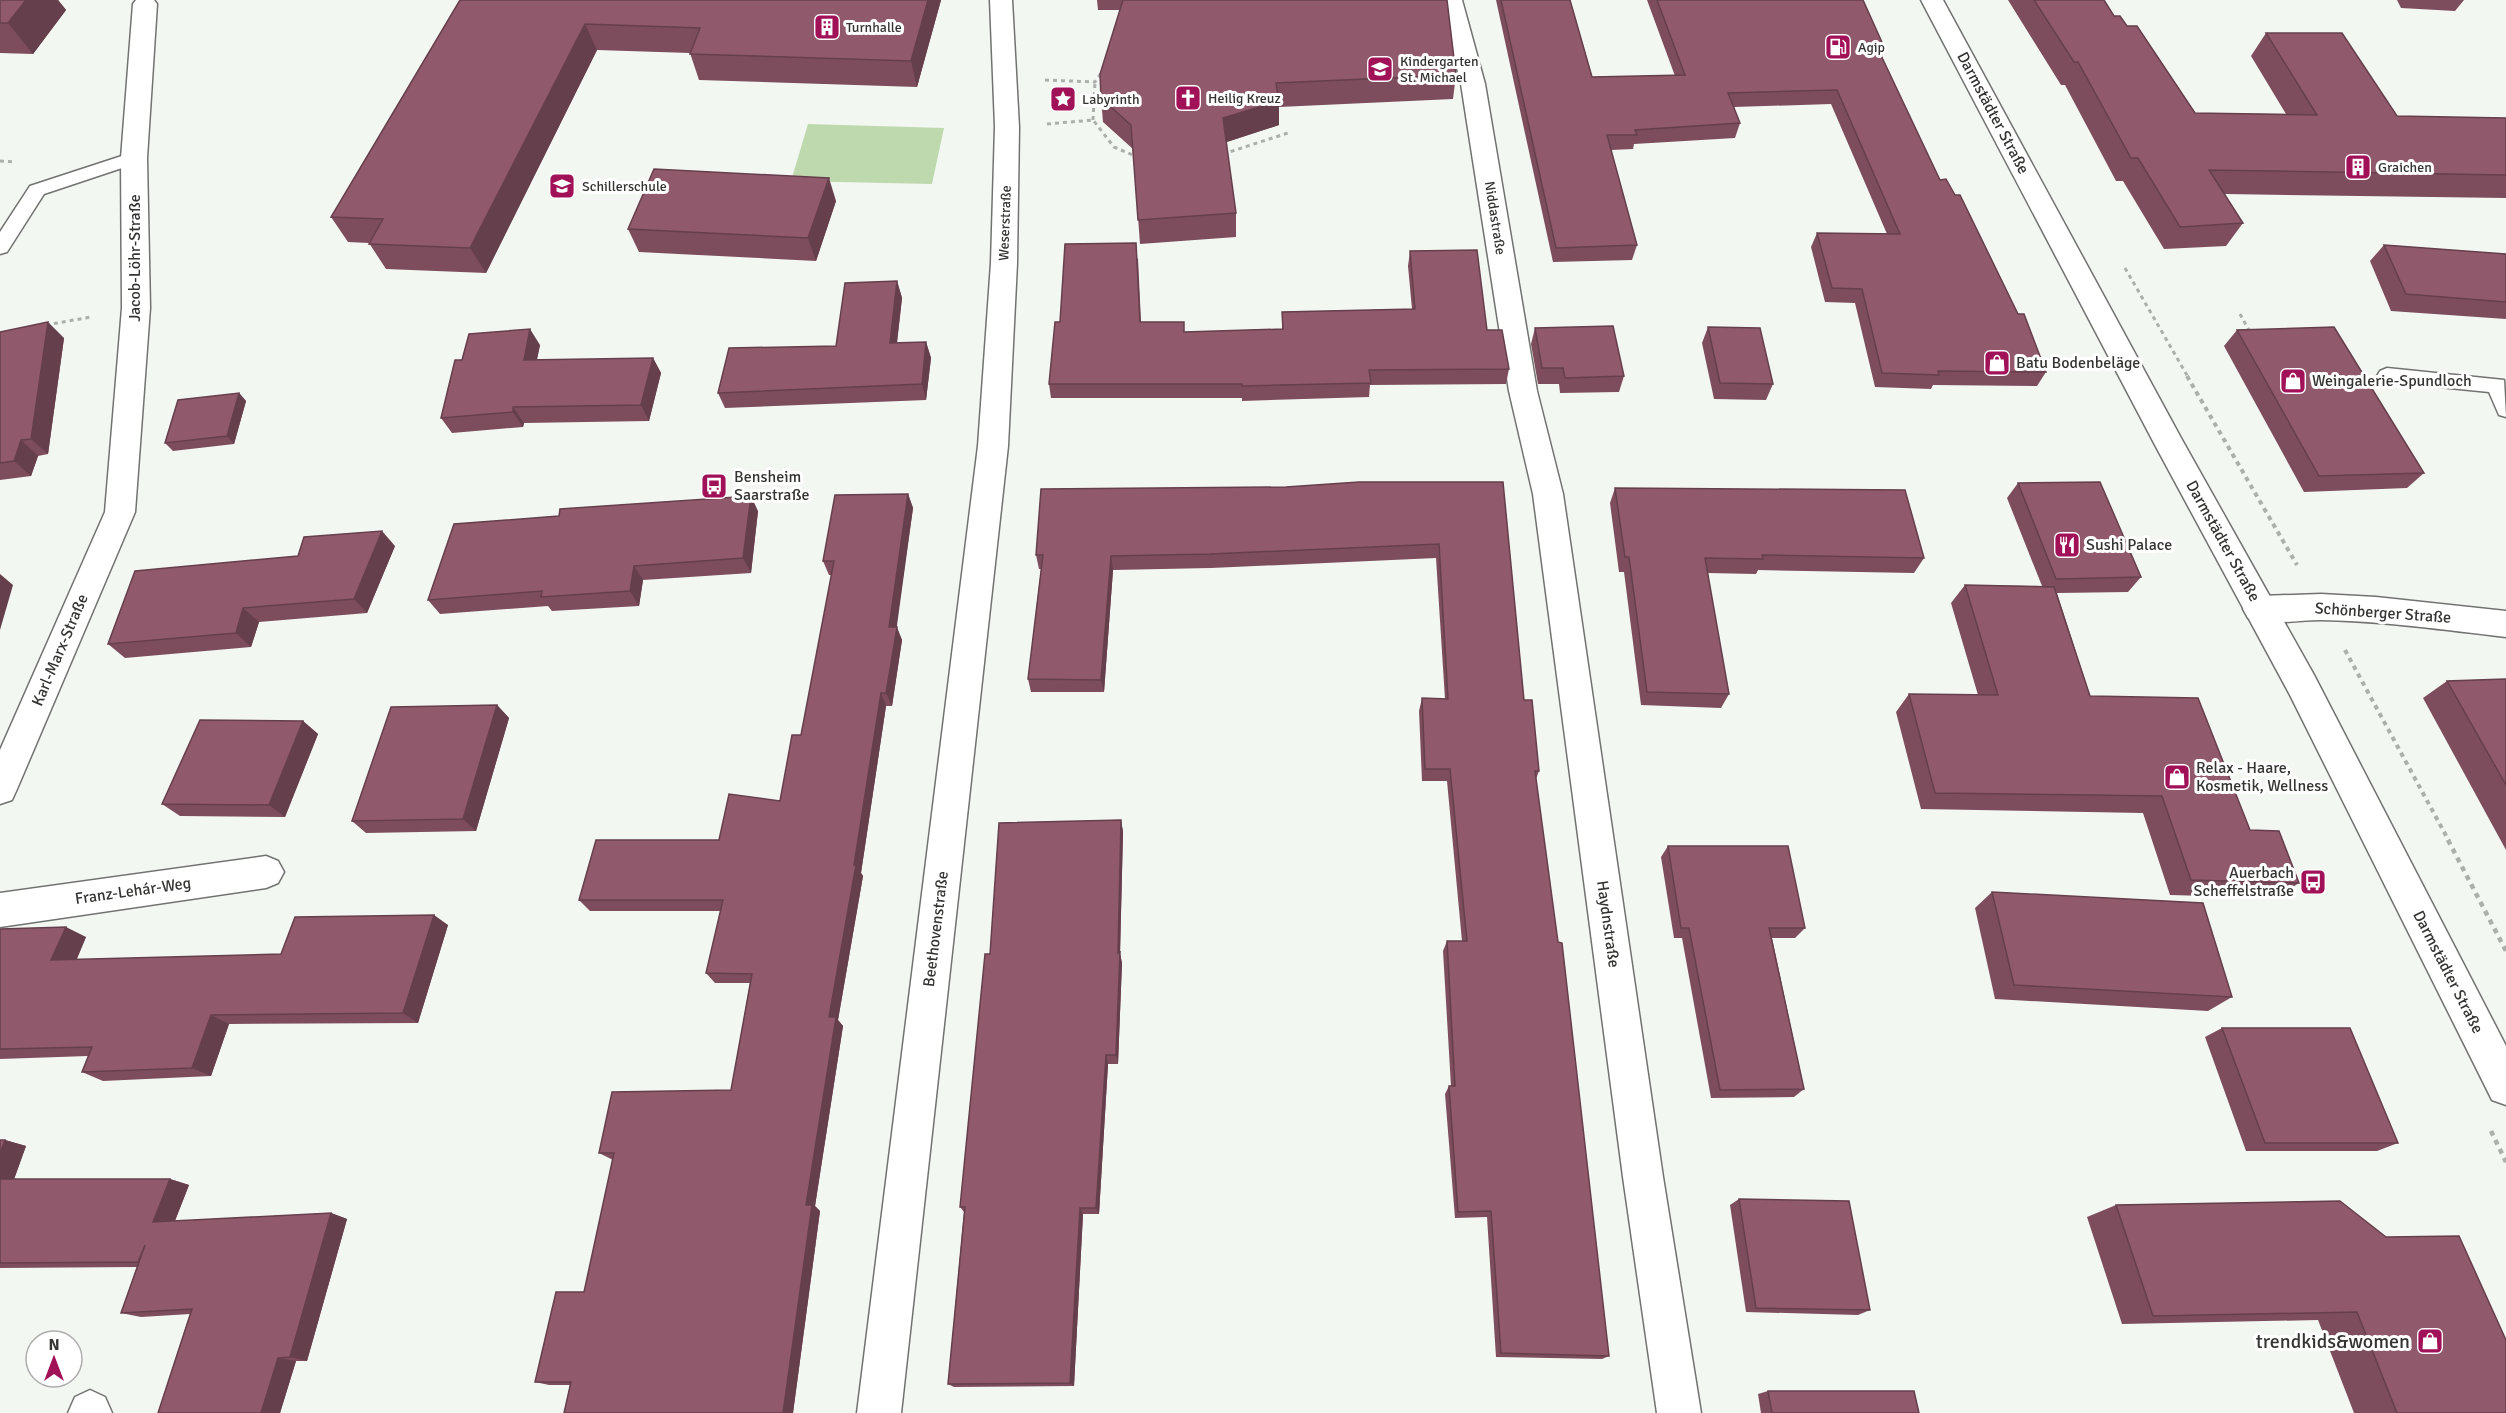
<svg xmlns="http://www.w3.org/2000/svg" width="2506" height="1413" viewBox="0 0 2506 1413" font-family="Signika,sans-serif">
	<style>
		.green { fill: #bed9ad }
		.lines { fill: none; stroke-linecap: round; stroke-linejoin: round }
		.lane-casing { stroke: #70736f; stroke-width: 3 }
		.street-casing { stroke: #70736f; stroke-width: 3 }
		.primary-casing { stroke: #70736f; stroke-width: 3 }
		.path-far2 { stroke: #acafab; stroke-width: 3; stroke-dasharray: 4 4; stroke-linecap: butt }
		.path-far1 { stroke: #acafab; stroke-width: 4; stroke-dasharray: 4.5 4.5; stroke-linecap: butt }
		.path { stroke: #acafab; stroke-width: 4.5; stroke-dasharray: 5 5; stroke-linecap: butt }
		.lane { fill: #fff; fill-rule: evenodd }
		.street { fill: #fff; fill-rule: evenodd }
		.primary { fill: #fff; fill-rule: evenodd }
		.wall { fill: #7d4d5d }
		.shaded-wall { fill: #663f4c }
		.building { fill: #915a6c; stroke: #663f4c; stroke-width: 1.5 }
		.labels { text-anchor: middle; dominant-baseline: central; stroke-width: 6; stroke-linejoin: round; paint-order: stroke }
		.far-poi-label { font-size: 14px; fill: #343533; stroke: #fff; text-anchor: start }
		.far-street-label { font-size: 14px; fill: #343533; stroke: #fff }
		.street-label { font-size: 16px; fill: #343533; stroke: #fff }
		.poi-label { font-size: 16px; fill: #343533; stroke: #fff; text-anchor: start }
		.near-poi-label { font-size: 20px; fill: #343533; stroke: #fff; text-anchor: end }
	</style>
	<rect width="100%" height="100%" fill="#f3f7f2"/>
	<!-- green -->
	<polygon class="green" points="808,124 944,128 932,184 791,181"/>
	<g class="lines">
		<defs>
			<g id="lane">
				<polygon points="134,152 140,154 143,158 140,162 44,194 7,252 0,254 0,232 30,186"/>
				<polygon points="2387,368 2504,380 2506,417 2499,415 2489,392 2380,381 2377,376 2380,371"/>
			</g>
			<g id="street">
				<polygon points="136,0 154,0 157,4 147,158 150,308 135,512 17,789 12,800 0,804 0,750 105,512 122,308 121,158 133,4"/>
				<polygon points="990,0 1012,0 1019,127 1017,263 1008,446 901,1413 857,1413 978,446 991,263 995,127"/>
				<polygon points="1440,0 1462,0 1485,84 1537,391 1563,494 1663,1177 1701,1413 1657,1413 1623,1177 1533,494 1509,391 1461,84"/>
				<path d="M 2321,594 L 2376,597 L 2506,611 L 2506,637 C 2445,630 2383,621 2321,620 C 2297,620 2271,626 2248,618 L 2243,609 L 2248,600 L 2259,596 Z"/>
				<polygon points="266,856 278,861 284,872 278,883 266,888 0,927 0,893"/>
				<polygon points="90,1390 105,1397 112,1413 68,1413 75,1397"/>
			</g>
			<polygon id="primary" points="1921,0 1943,0 2181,438 2314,675 2506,1046 2506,1105 2492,1100 2290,695 2155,445"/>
		</defs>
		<!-- lane casing -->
		<use href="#lane" class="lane-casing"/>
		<!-- street casing -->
		<use href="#street" class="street-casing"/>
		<!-- primary casing -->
		<use href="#primary" class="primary-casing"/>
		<!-- path-far2 -->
		<g class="path-far2">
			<polyline points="1045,80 1095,82 1102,72"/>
			<polyline points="1093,120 1095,82"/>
			<polyline points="1047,124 1093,120 1114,147 1135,156"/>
			<polyline points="1223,154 1291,132"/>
			<polyline points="0,161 15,162"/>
			<polyline points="2125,268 2188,377"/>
			<polyline points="2240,314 2251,334"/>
			<polyline points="46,325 91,317"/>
		</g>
		<!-- path-far1 -->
		<g class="path-far1">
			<polyline points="2187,376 2297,565"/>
			<polyline points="2345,650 2449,841"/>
		</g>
		<!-- path -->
		<g class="path">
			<polyline points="2448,840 2506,951"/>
			<polyline points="2491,1131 2506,1162"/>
		</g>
		<!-- lane -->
		<use href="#lane" class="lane"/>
		<!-- street -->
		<use href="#street" class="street"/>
		<!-- primary -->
		<use href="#primary" class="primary"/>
	</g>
	<!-- wall -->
	<g class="wall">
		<polygon points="0,0 58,0 66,10 33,54 0,53"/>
		<polygon points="460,0 941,0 917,87 699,80 690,53 597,50 486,273 386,269 369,243 348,242 331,217"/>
		<polygon points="1097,0 1447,0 1456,75 1453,99 1279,107 1279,125 1226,142 1236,213 1236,237 1140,244 1133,149 1103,122 1101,98 1120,10 1098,10"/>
		<polygon points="1496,0 1570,0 1592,77 1675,76 1647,0 1863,0 1885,49 1882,57 1940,180 2046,372 2037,386 1933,385 1931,389 1875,387 1855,303 1825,302 1811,247 1817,233 1887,234 1831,104 1734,107 1740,123 1735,138 1634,144 1633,149 1611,150 1637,245 1632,260 1553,262"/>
		<polygon points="2008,0 2104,0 2114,16 2127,26 2195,113 2286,114 2251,56 2266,33 2397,116 2506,118 2506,198 2224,194 2243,223 2226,246 2164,249 2123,181 2116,181 2065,85 2061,85"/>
		<polygon points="2397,0 2464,0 2455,11 2401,8"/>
		<polygon points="836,201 816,261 639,252 628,229"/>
		<polygon points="2384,245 2506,254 2506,319 2391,311 2370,261"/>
		<polygon points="1410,251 1487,330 1509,369 1506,384 1370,385 1369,397 1242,401 1242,398 1051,398 1049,384 1060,322 1138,258 1141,322 1185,332 1282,329 1282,312 1412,309 1408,266"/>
		<polygon points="897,281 902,298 897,343 926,342 931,358 926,400 725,408 718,393 836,346"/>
		<polygon points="1708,327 1773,384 1766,400 1714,399 1702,343"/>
		<polygon points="1535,328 1624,376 1619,392 1560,393 1559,384 1538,384 1531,344"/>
		<polygon points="2237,330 2424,473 2407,488 2304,492 2224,346"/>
		<polygon points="0,332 64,338 48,454 38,456 31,476 0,480"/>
		<polygon points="540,345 537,360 653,358 661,373 649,421 524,423 523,427 452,433 441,418 462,360"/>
		<polygon points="239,393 246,401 234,444 173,451 165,443"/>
		<polygon points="1503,482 1524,700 1539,771 1536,779 1609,1356 1602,1359 1496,1357 1487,1217 1455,1218 1445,1094 1449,1086 1451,1086 1443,951 1447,941 1462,941 1447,781 1422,781 1419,711 1422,698 1445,699 1436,558 1211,568 1113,570 1104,692 1031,692 1028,679 1041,569 1039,569 1036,555 1286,487"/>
		<polygon points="2018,483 2141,577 2128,592 2057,593 2090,696 2250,830 2299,883 2276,898 2170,895 2143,813 1921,809 1896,712 1909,694 1978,695 1951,603 1965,585 2042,586 2007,498"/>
		<polygon points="1615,488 1924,558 1914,573 1758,570 1756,574 1707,573 1729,694 1721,708 1641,705 1624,572 1619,572 1610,503"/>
		<polygon points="908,494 913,508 896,627 902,640 892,706 886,706 861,873 863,876 838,1020 843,1026 815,1206 820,1211 793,1413 564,1413 570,1385 549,1385 535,1382 584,1292 613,1160 599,1153 731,1090 750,983 715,983 706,973 721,911 590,911 579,900 719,840 780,801 801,735 832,575 829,575 823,561"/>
		<polygon points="758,511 751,573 643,580 639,606 552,611 548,606 440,614 428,600"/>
		<polygon points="395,546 367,613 259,622 251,647 125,658 108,644 298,556"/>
		<polygon points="2506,679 2506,850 2423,698 2447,681"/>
		<polygon points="497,705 509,718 476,831 366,833 352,821"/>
		<polygon points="303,721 318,734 285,817 180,816 162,804"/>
		<polygon points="1121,820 1123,832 1120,954 1122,963 1118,1064 1108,1064 1099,1214 1083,1214 1074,1386 954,1387 948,1384 964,1212 960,1207 990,954"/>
		<polygon points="1668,846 1805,928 1795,938 1772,938 1804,1089 1794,1097 1711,1098 1682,938 1674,938 1661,857"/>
		<polygon points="1992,892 2232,997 2208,1011 1995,999 1975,908"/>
		<polygon points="448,925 418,1023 229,1024 211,1076 103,1081 82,1072 88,1056 0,1059 0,929 86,937 76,960 281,954"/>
		<polygon points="2222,1028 2398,1143 2377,1151 2246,1151 2205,1037"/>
		<polygon points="0,1140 5,1140 26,1146 14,1179 170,1179 189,1185 175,1221 331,1213 347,1219 307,1361 296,1361 280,1413 158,1413 190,1314 141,1317 121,1313 137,1267 0,1268"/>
		<polygon points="1739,1199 1870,1310 1858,1315 1746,1312 1730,1205"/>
		<polygon points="2340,1201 2506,1413 2354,1413 2318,1320 2122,1324 2087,1217 2116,1205"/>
		<polygon points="1768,1391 1919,1413 1761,1413 1758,1394"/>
	</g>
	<!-- shaded-wall -->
	<g class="shaded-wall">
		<polygon points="26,0 58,0 66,10 33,54 8,23"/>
		<polygon points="928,0 941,0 917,87 911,61"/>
		<polygon points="585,24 597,50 486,273 470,248"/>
		<polygon points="1279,101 1279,125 1224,143 1223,118"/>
		<polygon points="829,178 836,201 816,261 808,238"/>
		<polygon points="897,281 902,298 895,359 890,343"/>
		<polygon points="48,322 64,338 48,454 31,439"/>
		<polygon points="530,329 540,345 533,376 524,360"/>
		<polygon points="926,342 931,358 926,400 922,384"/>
		<polygon points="653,358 661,373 649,421 641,405"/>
		<polygon points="239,393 246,401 234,444 227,436"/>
		<polygon points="513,407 524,423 523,427 513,412"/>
		<polygon points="21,440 38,456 31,476 14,461"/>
		<polygon points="908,494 913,508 895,640 889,627"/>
		<polygon points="751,496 758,511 751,573 743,558"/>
		<polygon points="382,531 395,546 367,613 354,599"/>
		<polygon points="1111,556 1113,570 1104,692 1101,680"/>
		<polygon points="634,566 643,580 639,606 630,591"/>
		<polygon points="0,574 13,585 0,630"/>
		<polygon points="243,608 259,622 251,647 236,633"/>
		<polygon points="897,627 902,640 892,706 886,693"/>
		<polygon points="881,693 886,706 861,873 863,876 838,1020 843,1026 815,1206 820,1211 793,1413 783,1413 806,1205 829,1017 854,865"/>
		<polygon points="497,705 509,718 476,831 463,819"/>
		<polygon points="303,721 318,734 285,817 269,805"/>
		<polygon points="1121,820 1123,832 1120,954 1122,963 1118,1064 1116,1055"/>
		<polygon points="434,915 448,925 418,1023 403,1013"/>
		<polygon points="66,927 86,937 72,971 51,960"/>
		<polygon points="211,1015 229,1024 211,1076 192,1068"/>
		<polygon points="1106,1055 1108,1064 1099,1214 1096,1208"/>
		<polygon points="5,1140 26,1146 12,1185 0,1182 0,1154"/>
		<polygon points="170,1179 189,1185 172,1228 153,1222"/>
		<polygon points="1080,1208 1083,1214 1074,1386 1070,1383"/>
		<polygon points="331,1213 347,1219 307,1361 290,1357"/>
		<polygon points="278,1358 296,1361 280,1413 261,1413"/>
	</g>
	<!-- building -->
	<g class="building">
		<polygon points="0,0 26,0 8,23 0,23"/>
		<polygon points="460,0 928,0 911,61 690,54 700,28 585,24 470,248 369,244 383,219 331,217"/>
		<polygon points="1123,0 1447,0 1456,75 1276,83 1279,101 1223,118 1236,213 1138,220 1131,125 1101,98 1100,74"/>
		<polygon points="1501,0 1570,0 1592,77 1685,75 1657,0 1863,0 1885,49 1878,49 1940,180 1946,179 1955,195 1960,195 2018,314 2024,314 2046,372 1938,371 1939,375 1882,373 1862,289 1832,288 1817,233 1900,234 1837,90 1728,93 1740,123 1635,130 1637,135 1607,135 1637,245 1556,248"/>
		<polygon points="2034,0 2104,0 2114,16 2120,16 2127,26 2137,26 2195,113 2317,115 2266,33 2342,33 2397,116 2506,118 2506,175 2209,170 2243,223 2180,227 2138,158 2131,158 2078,62 2074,62"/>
		<polygon points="654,169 829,178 808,238 628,229"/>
		<polygon points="1136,243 1140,322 1184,322 1184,332 1283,329 1282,312 1415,309 1410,251 1477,250 1487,330 1502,330 1509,369 1369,370 1371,383 1242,386 1242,384 1049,384 1055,322 1060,322 1065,244"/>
		<polygon points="2384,245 2506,254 2506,302 2406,294"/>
		<polygon points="897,281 890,343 926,342 922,384 718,393 729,348 836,346 845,283"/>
		<polygon points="48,322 31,439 21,440 14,461 0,463 0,332"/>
		<polygon points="1613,326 1624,376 1565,378 1563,368 1542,368 1535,328"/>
		<polygon points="1708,327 1760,328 1773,384 1720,383"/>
		<polygon points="2334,327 2424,473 2319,476 2237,330"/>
		<polygon points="530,329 524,360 653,358 641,405 513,407 513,412 441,418 455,360 462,360 469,334"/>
		<polygon points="239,393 227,436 165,443 178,400"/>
		<polygon points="1359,482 1503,482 1524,700 1532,700 1539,771 1535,771 1558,942 1562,943 1609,1356 1501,1353 1491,1211 1458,1212 1449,1086 1455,1086 1447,941 1467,941 1450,769 1425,769 1422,698 1448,699 1439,544 1210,554 1111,556 1101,680 1028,679 1043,555 1036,555 1041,489 1286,487"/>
		<polygon points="2100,482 2141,577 2056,579 2018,483"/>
		<polygon points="1615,488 1905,490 1924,558 1762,555 1763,559 1705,558 1729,694 1647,692 1629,557 1625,557"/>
		<polygon points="908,494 889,627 897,627 886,693 881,693 854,865 856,865 829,1017 836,1017 806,1205 812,1205 783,1413 564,1413 571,1382 535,1382 556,1292 584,1292 614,1153 599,1153 612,1092 731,1090 752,974 706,973 723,900 579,900 596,840 719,840 729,794 780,801 792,735 801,735 834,561 823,561 835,495"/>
		<polygon points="751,496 743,558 634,566 630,591 541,597 542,591 428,600 454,524 559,516 560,509"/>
		<polygon points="382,531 354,599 243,608 236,633 108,644 135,571 298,556 304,537"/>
		<polygon points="1965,585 2054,587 2090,696 2198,698 2250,830 2279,831 2299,883 2191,880 2162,796 1935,793 1909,694 1998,695"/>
		<polygon points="2506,679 2506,785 2447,681"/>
		<polygon points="497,705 463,819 352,821 391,707"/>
		<polygon points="200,720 303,721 269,805 162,804"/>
		<polygon points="1121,820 1118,953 1120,952 1116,1055 1106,1055 1096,1208 1080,1208 1070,1383 948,1384 965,1207 960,1207 985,954 990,954 999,823"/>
		<polygon points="1668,846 1788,846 1805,928 1769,928 1804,1089 1720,1090 1689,928 1681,928"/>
		<polygon points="1992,892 2203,903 2232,997 2014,985"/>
		<polygon points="434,915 403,1013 211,1015 192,1068 82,1072 92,1047 0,1049 0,929 66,927 51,960 281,954 295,917"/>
		<polygon points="2222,1028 2350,1028 2398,1143 2265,1143"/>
		<polygon points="0,1140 5,1140 0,1154"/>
		<polygon points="0,1179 170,1179 153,1222 331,1213 290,1357 278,1358 261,1413 158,1413 192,1309 121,1313 145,1245 138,1262 0,1263"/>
		<polygon points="1739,1199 1849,1201 1870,1310 1756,1308"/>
		<polygon points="2340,1201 2386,1237 2459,1236 2506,1340 2506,1413 2397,1413 2357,1312 2153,1316 2116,1205"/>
		<polygon points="1768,1391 1914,1391 1919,1413 1772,1413"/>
	</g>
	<!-- icons -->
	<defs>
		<symbol id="building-square" viewBox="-11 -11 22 22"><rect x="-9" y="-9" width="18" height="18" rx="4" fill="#a11158" stroke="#fff"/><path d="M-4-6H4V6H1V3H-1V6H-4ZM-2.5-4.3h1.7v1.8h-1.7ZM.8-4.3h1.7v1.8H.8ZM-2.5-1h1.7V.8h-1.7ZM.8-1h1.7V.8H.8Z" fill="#fff"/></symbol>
		<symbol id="fuel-square" viewBox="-11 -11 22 22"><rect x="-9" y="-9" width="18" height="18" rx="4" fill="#a11158" stroke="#fff"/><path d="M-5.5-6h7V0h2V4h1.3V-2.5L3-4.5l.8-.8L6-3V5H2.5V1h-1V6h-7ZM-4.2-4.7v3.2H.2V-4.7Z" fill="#fff"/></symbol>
		<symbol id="school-square" viewBox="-11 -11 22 22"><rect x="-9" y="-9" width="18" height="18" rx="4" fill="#a11158" stroke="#fff"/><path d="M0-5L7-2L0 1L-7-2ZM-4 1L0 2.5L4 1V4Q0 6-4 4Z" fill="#fff"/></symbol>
		<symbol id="church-square" viewBox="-11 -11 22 22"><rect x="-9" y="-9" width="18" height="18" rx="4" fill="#a11158" stroke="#fff"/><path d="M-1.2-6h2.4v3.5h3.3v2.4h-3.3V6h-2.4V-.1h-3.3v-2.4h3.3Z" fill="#fff"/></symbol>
		<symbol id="sight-square" viewBox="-11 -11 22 22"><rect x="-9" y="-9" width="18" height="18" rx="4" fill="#a11158" stroke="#fff"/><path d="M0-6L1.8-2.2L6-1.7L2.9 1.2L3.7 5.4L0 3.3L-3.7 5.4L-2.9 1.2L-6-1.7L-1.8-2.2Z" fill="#fff"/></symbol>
		<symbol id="shop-square" viewBox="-11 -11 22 22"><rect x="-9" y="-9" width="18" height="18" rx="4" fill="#a11158" stroke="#fff"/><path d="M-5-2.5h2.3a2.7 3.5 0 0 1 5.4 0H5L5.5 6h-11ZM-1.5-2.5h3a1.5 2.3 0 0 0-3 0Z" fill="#fff"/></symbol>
		<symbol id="bus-square" viewBox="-11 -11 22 22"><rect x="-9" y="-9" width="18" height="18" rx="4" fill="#a11158" stroke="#fff"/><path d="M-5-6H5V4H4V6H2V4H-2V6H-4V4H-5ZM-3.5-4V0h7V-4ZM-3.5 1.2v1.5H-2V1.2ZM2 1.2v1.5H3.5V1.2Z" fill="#fff"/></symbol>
		<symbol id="restaurant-square" viewBox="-11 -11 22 22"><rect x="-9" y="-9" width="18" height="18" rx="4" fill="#a11158" stroke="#fff"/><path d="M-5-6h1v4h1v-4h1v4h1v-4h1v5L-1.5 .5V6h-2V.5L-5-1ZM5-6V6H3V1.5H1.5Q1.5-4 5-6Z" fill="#fff"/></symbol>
	</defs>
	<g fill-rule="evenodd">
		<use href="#building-square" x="812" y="12" width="30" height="30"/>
		<use href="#fuel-square" x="1823" y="32" width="30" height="30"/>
		<use href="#school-square" x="1365" y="54" width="30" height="30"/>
		<use href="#church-square" x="1173" y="83" width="30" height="30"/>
		<use href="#sight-square" x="1048" y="84" width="30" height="30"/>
		<use href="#building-square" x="2343" y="152" width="30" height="30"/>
		<use href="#school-square" x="547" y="171" width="30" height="30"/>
		<use href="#shop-square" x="1982" y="348" width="30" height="30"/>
		<use href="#shop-square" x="2278" y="366" width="30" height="30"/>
		<use href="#bus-square" x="699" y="471" width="30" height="30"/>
		<use href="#restaurant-square" x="2052" y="530" width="30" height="30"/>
		<use href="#shop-square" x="2162" y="762" width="30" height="30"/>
		<use href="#bus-square" x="2298" y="867" width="30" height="30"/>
		<use href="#shop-square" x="2415" y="1326" width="30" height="30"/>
	</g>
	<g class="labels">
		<!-- far-poi labels -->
		<g class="far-poi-label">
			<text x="846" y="27">Turnhalle</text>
			<text x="1858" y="47">Agip</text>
			<text x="1400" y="61">Kindergarten<tspan x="1400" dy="16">St. Michael</tspan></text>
			<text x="1208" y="98">Heilig Kreuz</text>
			<text x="1082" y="99">Labyrinth</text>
			<text x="2378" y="167">Graichen</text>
			<text x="582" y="186">Schillerschule</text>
		</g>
		<!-- far-street labels -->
		<g class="far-street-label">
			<text transform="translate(1495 218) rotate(81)">Niddastraße</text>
			<text transform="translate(1005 223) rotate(-88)">Weserstraße</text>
		</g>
		<!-- street labels -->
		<g class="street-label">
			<text transform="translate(1993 113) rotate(62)">Darmstädter Straße</text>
			<text transform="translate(135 258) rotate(-90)">Jacob-Löhr-Straße</text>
			<text transform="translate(2223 541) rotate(61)">Darmstädter Straße</text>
			<text transform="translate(2383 613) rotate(4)">Schönberger Straße</text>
			<text transform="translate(60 650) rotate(-67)">Karl-Marx-Straße</text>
			<text transform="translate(133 891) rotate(-8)">Franz-Lehár-Weg</text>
			<text transform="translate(1608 924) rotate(82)">Haydnstraße</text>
			<text transform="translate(936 929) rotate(-83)">Beethovenstraße</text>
			<text transform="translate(2448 972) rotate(63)">Darmstädter Straße</text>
		</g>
		<!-- poi labels -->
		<g class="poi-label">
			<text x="2016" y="363">Batu Bodenbeläge</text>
			<text x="2312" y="381">Weingalerie-Spundloch</text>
			<text x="734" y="477">Bensheim<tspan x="734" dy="18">Saarstraße</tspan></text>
			<text x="2086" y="545">Sushi Palace</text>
			<text x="2196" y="768">Relax - Haare,<tspan x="2196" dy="18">Kosmetik, Wellness</tspan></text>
			<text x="2294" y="873" text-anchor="end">Auerbach<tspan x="2294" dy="18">Scheffelstraße</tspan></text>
		</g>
		<!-- near-poi labels -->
		<g class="near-poi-label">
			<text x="2410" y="1341">trendkids&amp;women</text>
		</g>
	</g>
	<!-- north arrow -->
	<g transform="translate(54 1359)"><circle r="28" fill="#ffffff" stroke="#aeaead" stroke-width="1.5"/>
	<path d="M0-4.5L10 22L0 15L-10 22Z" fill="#a11158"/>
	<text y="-9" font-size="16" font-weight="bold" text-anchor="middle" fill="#343533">N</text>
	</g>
</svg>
